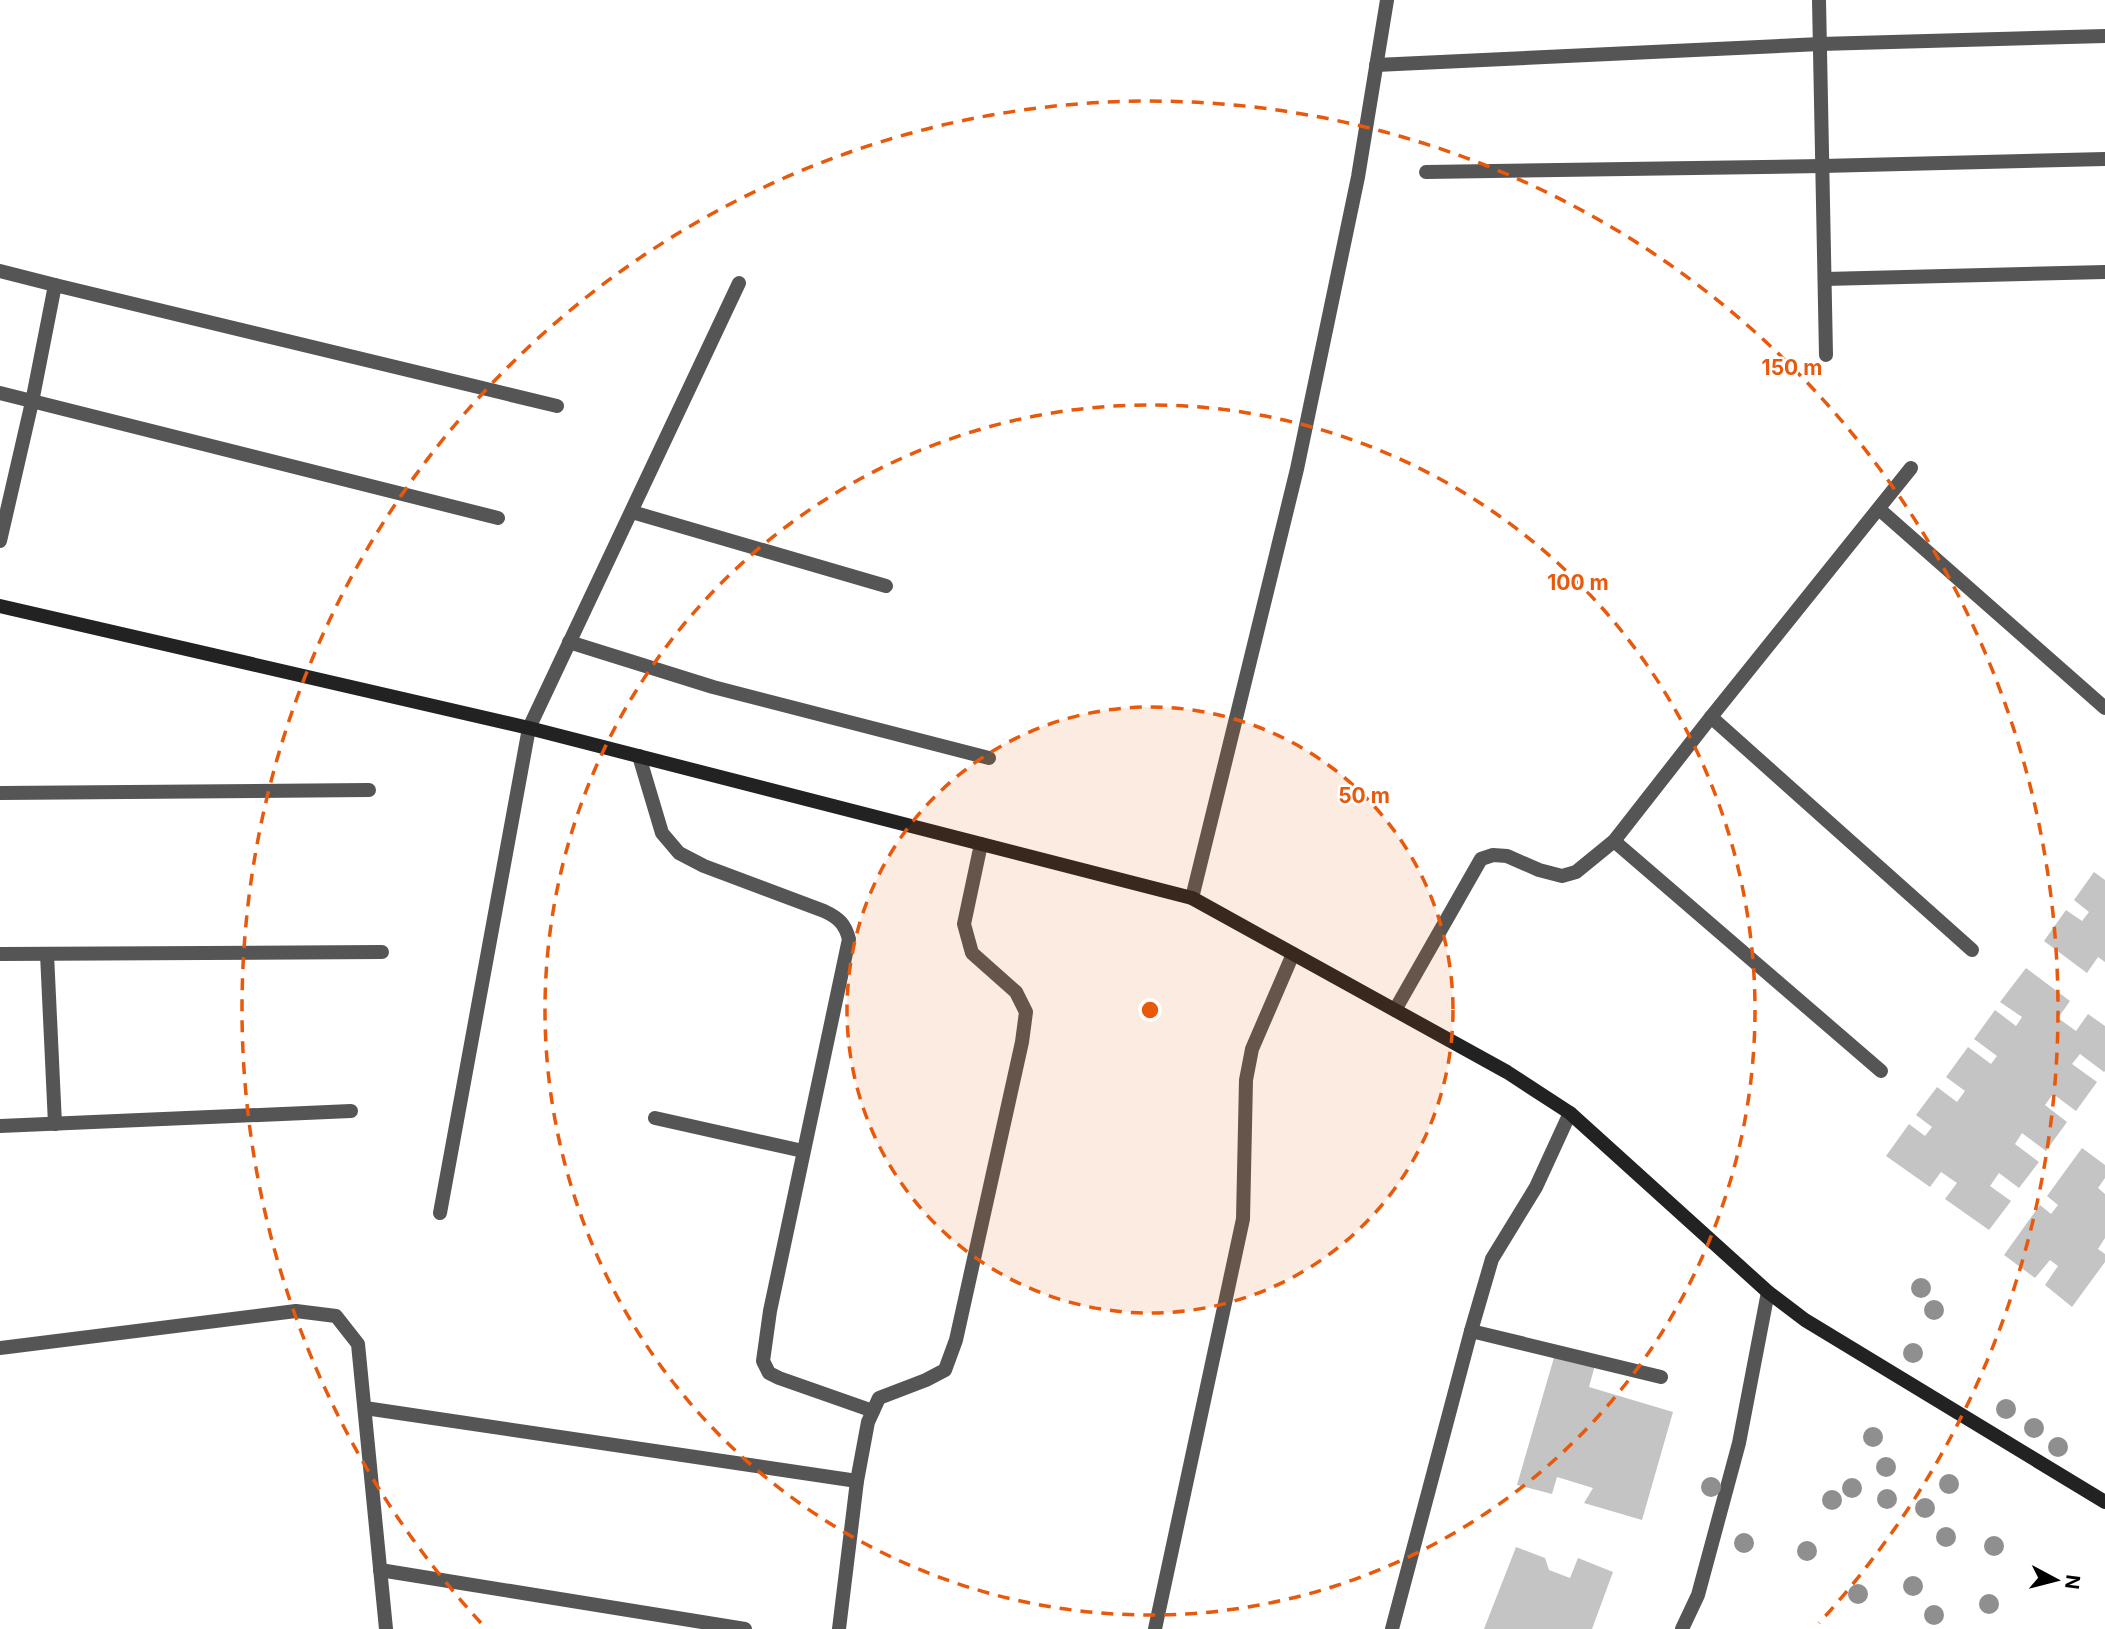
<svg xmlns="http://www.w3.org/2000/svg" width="2105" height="1629" viewBox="0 0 2105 1629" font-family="Inter,sans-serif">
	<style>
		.building { fill: #c4c4c4 }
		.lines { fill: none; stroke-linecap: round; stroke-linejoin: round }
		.street { stroke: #555; stroke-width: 14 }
		.secondary { stroke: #222; stroke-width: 14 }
		.tree { fill: #8f8f8f }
		.ring { fill: none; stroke: #e8590c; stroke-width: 3.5; stroke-dasharray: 12 9 }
		.centre { fill: #e8590c; stroke: #fff; stroke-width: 3.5 }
		.ring-label { font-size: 21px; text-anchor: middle; font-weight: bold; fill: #e8590c; stroke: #fff; stroke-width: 5; stroke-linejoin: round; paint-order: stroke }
	</style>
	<rect width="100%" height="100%" fill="#fff"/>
	<!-- building -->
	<g class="building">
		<polygon points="2094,872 2105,880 2105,962 2098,957 2087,973 2044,941 2066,910 2082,921 2089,912 2074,900"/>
		<polygon points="2026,968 2070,1001 2058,1018 2076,1031 2088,1014 2105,1026 2105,1071 2104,1072 2080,1054 2072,1064 2097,1082 2076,1111 2053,1094 2045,1105 2067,1122 2046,1151 2022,1133 2015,1144 2039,1162 2019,1188 1999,1173 1990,1186 2011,1201 1989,1230 1945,1199 1957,1183 1941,1172 1930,1187 1886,1156 1909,1124 1925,1136 1932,1127 1916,1115 1937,1087 1957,1102 1965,1091 1946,1077 1968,1047 1991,1064 1997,1056 1974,1039 1995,1010 2016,1026 2022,1017 2000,1002"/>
		<polygon points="2082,1148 2105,1165 2105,1178 2098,1188 2105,1194 2105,1238 2098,1249 2105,1254 2105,1262 2072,1307 2045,1285 2058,1266 2050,1260 2035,1278 2004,1255 2040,1205 2051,1214 2058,1205 2047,1196"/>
		<polygon points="1555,1354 1595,1365 1589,1387 1673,1412 1642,1520 1584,1503 1593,1488 1557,1477 1552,1494 1517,1485"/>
		<polygon points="1516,1547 1545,1558 1549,1570 1570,1578 1578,1558 1613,1572 1592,1629 1484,1629"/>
	</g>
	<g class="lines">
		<!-- street -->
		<g class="street">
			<polyline points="1819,0 1826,355"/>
			<polyline points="1376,65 1820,44 2105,36"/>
			<polyline points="1426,172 1822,166 2105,159"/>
			<polyline points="0,271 55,285"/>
			<polyline points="1825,279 2105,272"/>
			<polyline points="0,393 498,518"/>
			<polyline points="1879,509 2105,708"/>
			<polyline points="632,512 886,586"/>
			<polyline points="0,541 32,402 55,285 557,406"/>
			<polyline points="569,642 713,687 989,758"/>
			<polyline points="1711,717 1972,950"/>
			<path d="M 639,756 L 662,833 L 679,853 L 704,866 L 824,911 C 839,918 845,924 849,939 L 770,1311 L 763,1361 L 769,1373 L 779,1378 L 873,1411"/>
			<polyline points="0,793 369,790"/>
			<polyline points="1614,841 1881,1071"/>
			<polyline points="1192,898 1297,469 1358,177 1387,0"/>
			<polyline points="0,954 382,952"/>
			<polyline points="47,954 55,1124"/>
			<polyline points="1395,1010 1481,859 1493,855 1507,856 1539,870 1562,876 1576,872 1614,841 1711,717 1911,468"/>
			<polyline points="655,1118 803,1151"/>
			<polyline points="0,1126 351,1111"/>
			<polyline points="440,1213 529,728 739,283"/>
			<polyline points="1471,1331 1661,1377"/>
			<polyline points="0,1348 296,1311 336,1316 358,1344 386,1629"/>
			<polyline points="365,1408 857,1481"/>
			<polyline points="380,1570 745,1629"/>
			<polyline points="839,1629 857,1481 868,1422 879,1398 926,1380 945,1370 956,1340 1022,1042 1026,1012 1016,992 972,953 964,924 981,844"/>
			<polyline points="1155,1629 1243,1219 1246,1080 1252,1049 1293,954"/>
			<polyline points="1392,1629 1471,1331 1492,1259 1536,1187 1570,1113"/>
			<polyline points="1682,1629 1698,1595 1739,1443 1768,1292"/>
		</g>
		<!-- secondary -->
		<polyline class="secondary" points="0,606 529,728 1192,898 1507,1072 1570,1113 1768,1292 1805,1320 2105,1502"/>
	</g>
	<!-- trees -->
	<g class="tree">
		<circle cx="1921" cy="1288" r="10"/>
		<circle cx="1934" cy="1310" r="10"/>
		<circle cx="1913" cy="1353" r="10"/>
		<circle cx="2006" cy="1409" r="10"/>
		<circle cx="2034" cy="1428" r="10"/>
		<circle cx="1873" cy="1437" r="10"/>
		<circle cx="2058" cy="1447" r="10"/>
		<circle cx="1886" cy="1467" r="10"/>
		<circle cx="1949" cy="1484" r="10"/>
		<circle cx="1711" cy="1487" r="10"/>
		<circle cx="1852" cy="1488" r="10"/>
		<circle cx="1887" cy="1499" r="10"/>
		<circle cx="1832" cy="1500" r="10"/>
		<circle cx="1925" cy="1508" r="10"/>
		<circle cx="1946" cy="1537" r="10"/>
		<circle cx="1744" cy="1543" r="10"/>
		<circle cx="1994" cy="1546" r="10"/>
		<circle cx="1807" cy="1551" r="10"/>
		<circle cx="1913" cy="1586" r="10"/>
		<circle cx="1858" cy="1594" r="10"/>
		<circle cx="1989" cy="1604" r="10"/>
		<circle cx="1934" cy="1615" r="10"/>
	</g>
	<!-- distance rings -->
	<circle cx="1150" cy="1010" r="303" fill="#e8590c" fill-opacity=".12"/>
	<g class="ring">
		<circle cx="1150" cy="1010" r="303"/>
		<circle cx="1150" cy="1010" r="605"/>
		<path d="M481 1623A908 908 0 1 1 1819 1623"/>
	</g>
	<circle cx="1150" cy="1010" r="10" class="centre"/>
	<g class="ring-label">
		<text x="1792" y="375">150 m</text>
		<text x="1578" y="590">100 m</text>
		<text x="1364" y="803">50 m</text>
	</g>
	<!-- north arrow -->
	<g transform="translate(2056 1580) rotate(97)" stroke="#ffffff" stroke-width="5" paint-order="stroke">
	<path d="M0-5L12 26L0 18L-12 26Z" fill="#000000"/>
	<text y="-10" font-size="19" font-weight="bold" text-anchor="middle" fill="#000000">N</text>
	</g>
</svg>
